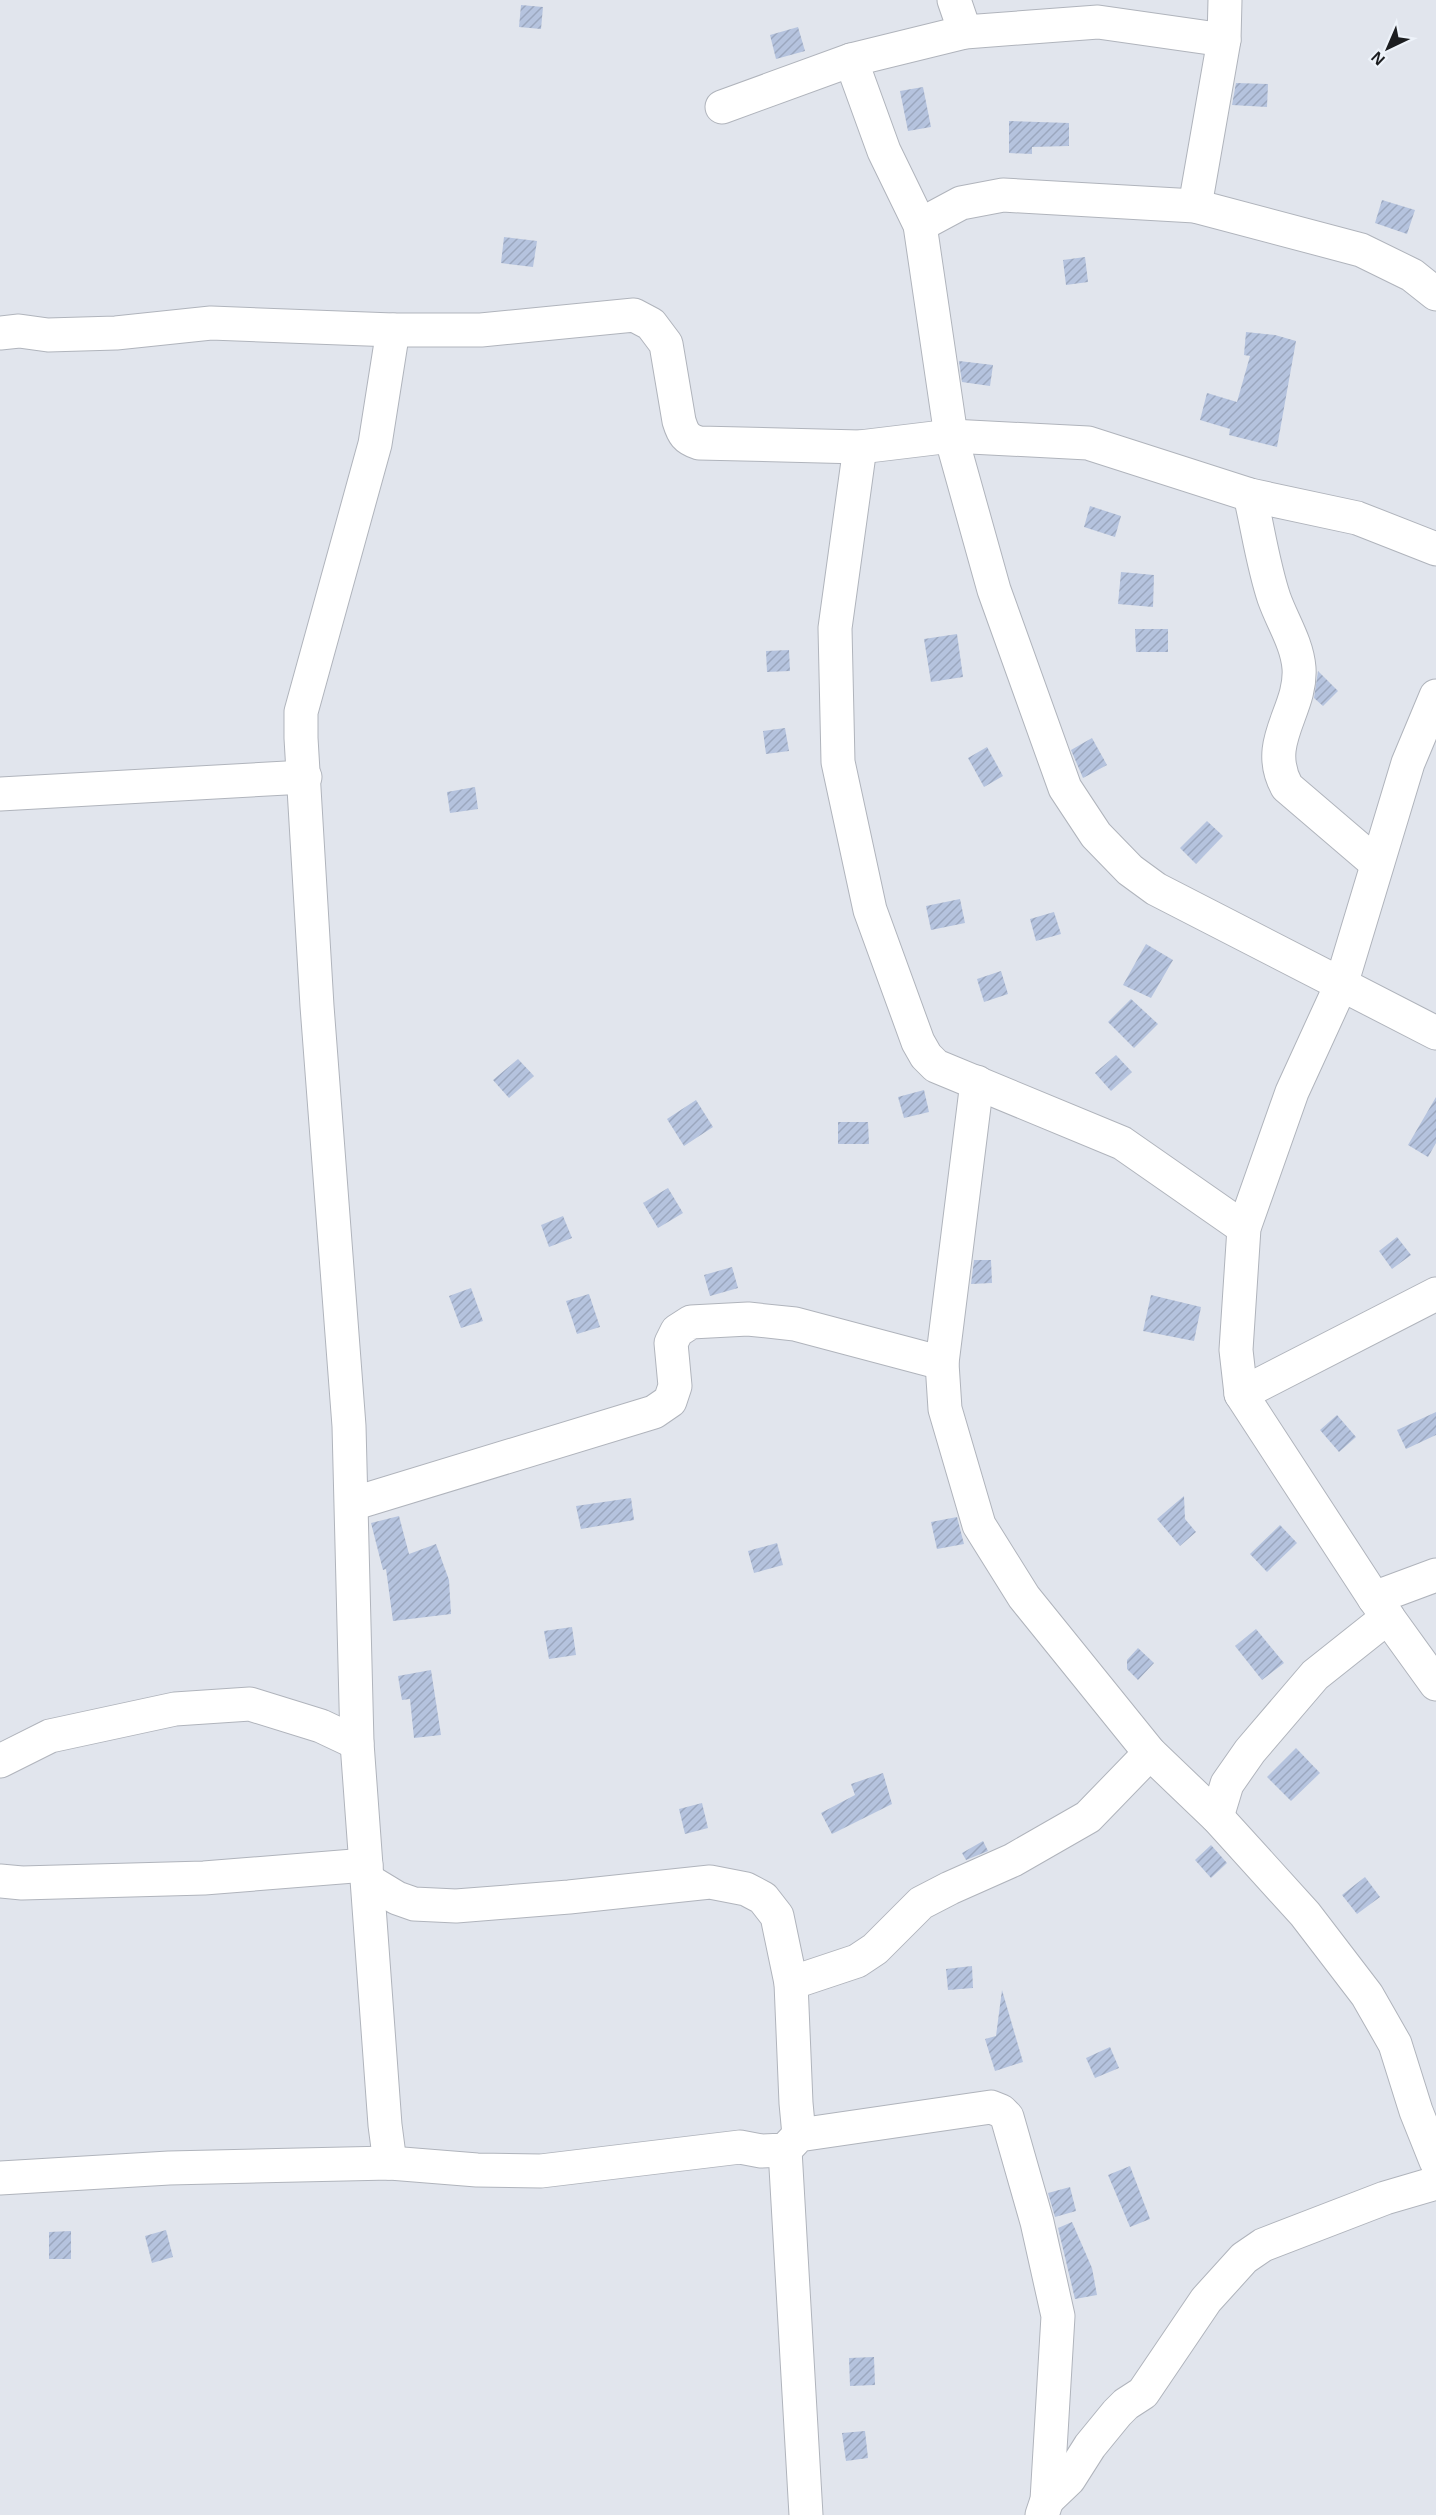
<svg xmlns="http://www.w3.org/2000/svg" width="1436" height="2515" viewBox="0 0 1436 2515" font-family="Helvetica,sans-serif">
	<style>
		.building { fill: url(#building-hatch) }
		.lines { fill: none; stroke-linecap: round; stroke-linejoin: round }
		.minor-casing { stroke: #b0b4bc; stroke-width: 35 }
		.minor { stroke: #fff; stroke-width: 33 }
	</style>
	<defs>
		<pattern id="building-hatch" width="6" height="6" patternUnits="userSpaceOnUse" patternTransform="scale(1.5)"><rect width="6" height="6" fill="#b5c3de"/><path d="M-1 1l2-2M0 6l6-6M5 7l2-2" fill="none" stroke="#9ba7be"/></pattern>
	</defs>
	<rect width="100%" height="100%" fill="#e1e5ed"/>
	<!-- building -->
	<g class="building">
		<polygon points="521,5 543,7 541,29 519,27"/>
		<polygon points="798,27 805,51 776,59 770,35"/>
		<polygon points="1236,83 1268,84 1267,107 1232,105"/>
		<polygon points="923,87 931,127 908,131 900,91"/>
		<polygon points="1009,121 1069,123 1069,146 1032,147 1032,154 1009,153"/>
		<polygon points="1382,200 1415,210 1407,234 1375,223"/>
		<polygon points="504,237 537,241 533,267 501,263"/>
		<polygon points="1085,257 1088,282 1066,285 1063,260"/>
		<polygon points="1246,332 1275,335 1296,341 1277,447 1229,435 1230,429 1200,420 1207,393 1237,402 1250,356 1244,355"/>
		<polygon points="959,361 993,365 990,386 962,382"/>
		<polygon points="1090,506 1121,516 1115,537 1084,527"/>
		<polygon points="1121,572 1154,575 1153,607 1118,604"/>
		<polygon points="1135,629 1168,629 1168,652 1136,652"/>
		<polygon points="957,634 963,677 931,682 924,639"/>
		<polygon points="789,650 790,671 767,672 766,651"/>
		<polygon points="1318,671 1338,691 1323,706 1314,698"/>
		<polygon points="785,728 789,751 766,754 763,731"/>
		<polygon points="1092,738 1107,765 1083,778 1071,750"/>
		<polygon points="987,747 1003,776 984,787 968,758"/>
		<polygon points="475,787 478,809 450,813 447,792"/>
		<polygon points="1207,821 1223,836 1196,864 1180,848"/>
		<polygon points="960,899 965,923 931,930 926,906"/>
		<polygon points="1054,912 1061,934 1036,941 1030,919"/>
		<polygon points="1146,944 1173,960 1151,998 1123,985"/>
		<polygon points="1001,971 1008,994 984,1002 977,979"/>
		<polygon points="1131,999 1158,1024 1134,1048 1108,1022"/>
		<polygon points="1116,1055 1132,1072 1111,1091 1095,1073"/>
		<polygon points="518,1059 534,1076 509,1098 493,1080"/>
		<polygon points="924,1090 929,1112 904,1118 898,1097"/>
		<polygon points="1436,1097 1436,1143 1428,1157 1408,1145"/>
		<polygon points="696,1100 713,1127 684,1146 667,1119"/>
		<polygon points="838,1122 868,1122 869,1144 838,1144"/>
		<polygon points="668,1188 683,1213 658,1228 643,1203"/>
		<polygon points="563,1216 572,1238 549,1247 541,1225"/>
		<polygon points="1397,1237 1411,1255 1392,1269 1379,1251"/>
		<polygon points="974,1260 991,1260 992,1283 971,1284"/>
		<polygon points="732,1267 738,1288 710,1296 704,1275"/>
		<polygon points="471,1288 483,1321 461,1328 449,1296"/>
		<polygon points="589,1294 600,1327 577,1334 566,1301"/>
		<polygon points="1151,1295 1201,1307 1194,1341 1143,1331"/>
		<polygon points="1436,1412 1436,1435 1406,1449 1397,1430"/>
		<polygon points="1337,1415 1356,1437 1339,1452 1320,1430"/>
		<polygon points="1184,1496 1185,1519 1196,1532 1180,1546 1157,1519"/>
		<polygon points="631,1498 634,1520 581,1529 576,1506"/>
		<polygon points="399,1516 409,1554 436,1544 449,1580 451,1614 393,1621 386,1569 383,1570 371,1523"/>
		<polygon points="957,1517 964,1544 937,1549 931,1522"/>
		<polygon points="1280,1525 1297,1543 1267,1572 1250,1554"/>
		<polygon points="777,1543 783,1565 754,1573 748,1551"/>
		<polygon points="572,1627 576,1655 549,1659 544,1631"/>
		<polygon points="1256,1629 1284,1663 1262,1680 1235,1646"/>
		<polygon points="1138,1648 1154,1663 1138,1680 1127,1669 1127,1660"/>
		<polygon points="431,1670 441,1735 414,1738 410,1699 402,1700 398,1676"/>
		<polygon points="1296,1748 1320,1773 1291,1801 1267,1777"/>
		<polygon points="883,1773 892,1804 832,1834 821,1813 855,1795 851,1784"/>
		<polygon points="702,1803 708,1828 685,1834 679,1809"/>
		<polygon points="983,1841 988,1851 966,1860 962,1853"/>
		<polygon points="1211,1845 1227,1863 1211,1878 1195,1860"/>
		<polygon points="1365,1877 1380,1897 1357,1914 1342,1895"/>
		<polygon points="972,1966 973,1988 948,1990 946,1969"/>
		<polygon points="1002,1990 1023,2062 995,2071 985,2039 996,2036"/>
		<polygon points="1110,2047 1119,2068 1095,2078 1086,2058"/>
		<polygon points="1130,2166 1150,2219 1130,2227 1108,2175"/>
		<polygon points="1070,2187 1076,2211 1055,2217 1048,2193"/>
		<polygon points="1072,2222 1092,2268 1097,2295 1075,2299 1058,2228"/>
		<polygon points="166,2230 173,2257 152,2263 145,2236"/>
		<polygon points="71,2231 71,2259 49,2259 49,2232"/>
		<polygon points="874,2357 875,2385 850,2386 849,2358"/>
		<polygon points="865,2431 868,2458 846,2461 842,2433"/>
	</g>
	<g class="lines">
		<defs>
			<g id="minor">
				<polyline points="954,0 965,32"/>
				<polyline points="851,60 884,151 920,225 951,436 994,590 1065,788 1096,835 1130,870 1156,889 1436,1033"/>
				<polyline points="722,107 851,60 965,32 1098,22 1224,40"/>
				<polyline points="1195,206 1224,40 1225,0"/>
				<polyline points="920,225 961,203 1003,195 1195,206 1361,250 1412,275 1436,294"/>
				<path d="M 0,333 L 19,331 L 48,335 L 116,333 L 211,323 L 393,330 L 481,330 L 634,315 L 651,324 L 666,344 L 679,421 C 683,434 686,439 699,443 L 860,447 L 951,436 L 1088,443 L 1250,495 L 1357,518 L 1436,549"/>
				<polyline points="860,447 835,628 838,762 870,910 918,1042 926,1056 936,1066 1122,1143 1244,1228"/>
				<path d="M 1250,495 C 1258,529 1263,565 1274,598 C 1282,621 1297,643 1299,668 C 1302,711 1262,742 1287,787 L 1377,864"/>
				<polyline points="1436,696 1408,763 1341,985 1292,1092 1244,1228 1236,1350 1241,1394 1374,1598 1436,1684"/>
				<polyline points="0,794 305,777"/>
				<polyline points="977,1082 942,1363 945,1409 979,1525 1024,1597 1150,1753 1217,1817 1305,1914 1367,1995 1395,2044 1416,2111 1436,2161"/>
				<polyline points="1241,1394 1436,1294"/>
				<polyline points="352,1504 654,1412 670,1401 675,1386 671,1343 677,1331 691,1322 748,1319 795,1324 942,1363"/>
				<polyline points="1374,1598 1436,1575"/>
				<polyline points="0,1761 50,1736 175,1709 250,1704 321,1726 357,1743"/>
				<polyline points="1217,1817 1227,1784 1250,1751 1315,1675 1388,1617"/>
				<polyline points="0,1881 22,1883 204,1878 366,1865"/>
				<polyline points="369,1881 397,1898 414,1904 456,1906 569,1897 710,1882 746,1889 763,1898 777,1916 791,1983 796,2103 799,2135"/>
				<polyline points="791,1983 857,1961 875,1949 921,1903 950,1888 1013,1860 1088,1817 1150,1753"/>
				<polyline points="785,2150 806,2515"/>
				<polyline points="390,2163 385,2125 357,1743 349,1426 317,1006 301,738 301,712 375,444 393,330"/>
				<polyline points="0,2178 169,2168 390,2163 477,2170 541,2171 740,2147 761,2151 785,2150 799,2135 991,2107 1001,2111 1007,2117 1037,2222 1058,2316 1047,2500 1042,2515"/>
				<polyline points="1047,2500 1069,2479 1090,2446 1117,2413 1126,2404 1143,2393 1206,2300 1244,2258 1263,2245 1385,2198 1436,2183"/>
			</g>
		</defs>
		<!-- minor casing -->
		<use href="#minor" class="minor-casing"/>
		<!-- minor -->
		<use href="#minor" class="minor"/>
	</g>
	<!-- north arrow -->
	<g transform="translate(1388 48) rotate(224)" stroke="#eef3fa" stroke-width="4.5" paint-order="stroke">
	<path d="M0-4.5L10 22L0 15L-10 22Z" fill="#1c1d20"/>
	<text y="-9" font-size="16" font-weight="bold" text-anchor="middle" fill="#1c1d20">N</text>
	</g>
</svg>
